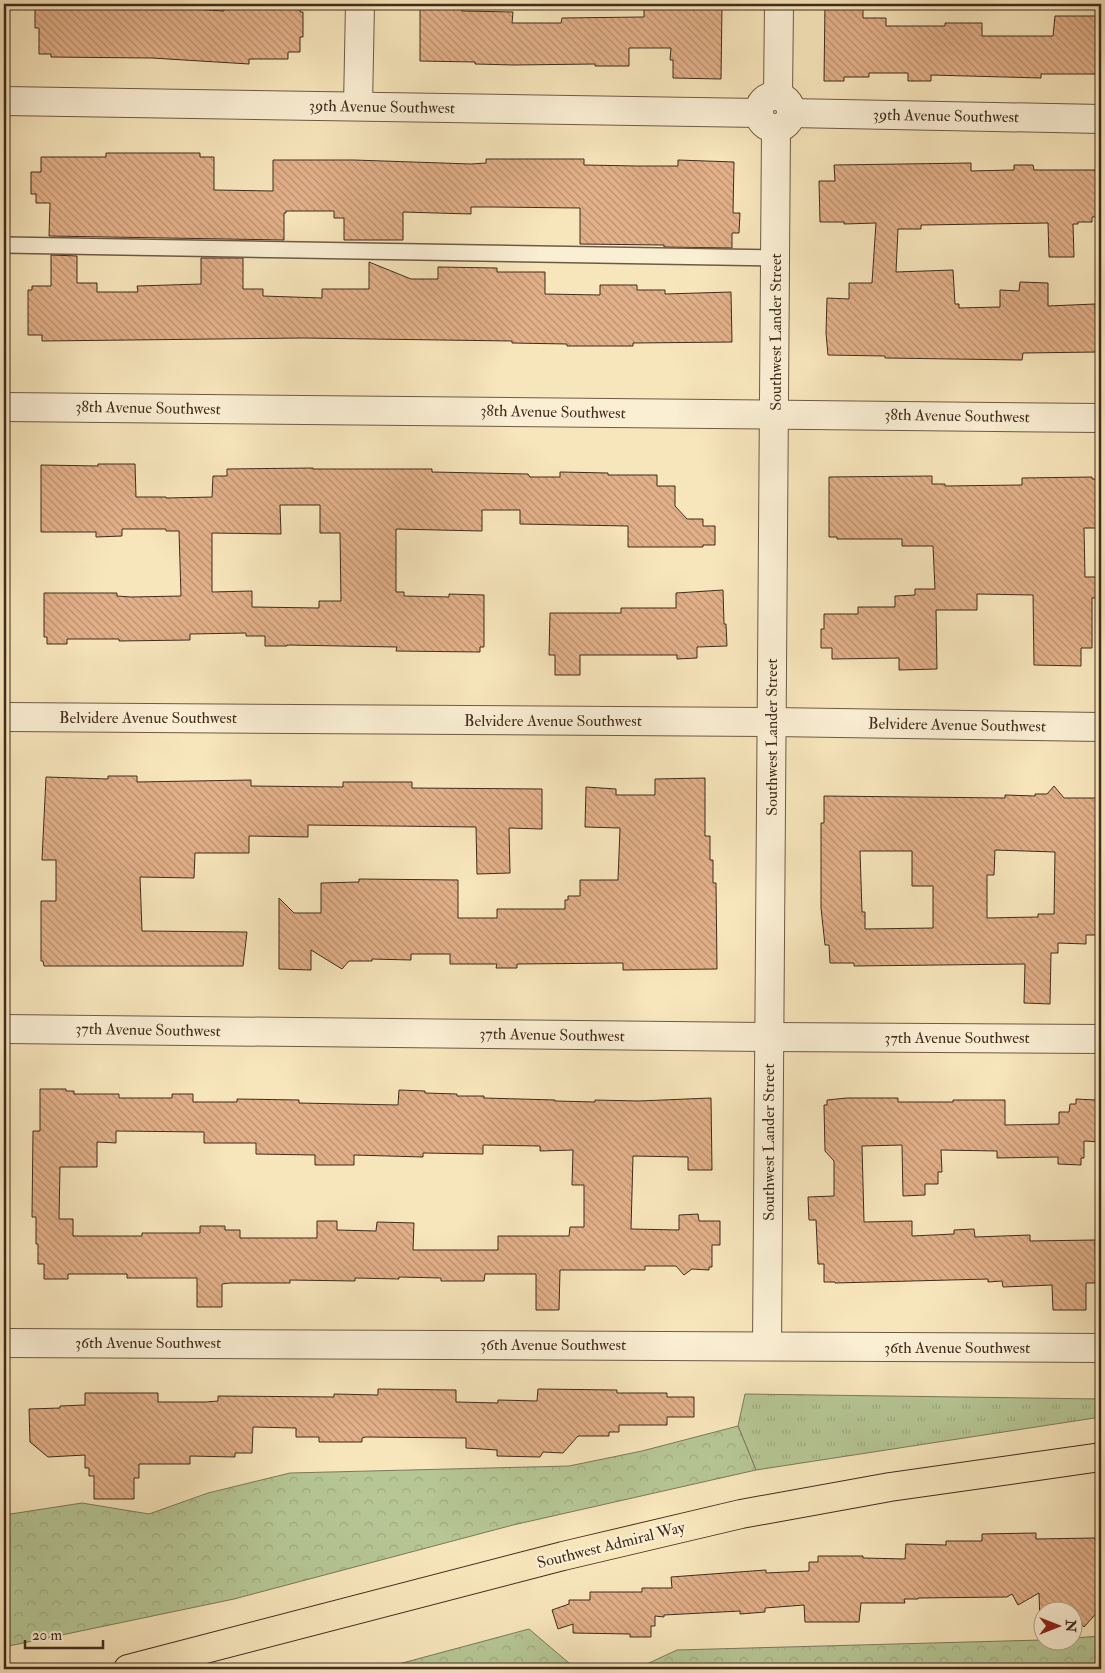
<svg xmlns="http://www.w3.org/2000/svg" width="1105" height="1673" viewBox="0 0 1105 1673" font-family="'IM FELL Double Pica',serif">
	<style>
		.grass { fill: url(#grass-tufts); stroke: #7c7959 }
		.forest { fill: url(#forest-crowns); stroke: #7c7959 }
		.building { fill: url(#building-back-hatch); stroke: #412c1d; fill-rule: evenodd }
		.lines { fill: none; stroke-linecap: round; stroke-linejoin: round }
		.lane-casing { stroke: #6e5a44; stroke-width: 18 }
		.street-casing { stroke: #6e5a44; stroke-width: 30 }
		.primary-casing { stroke: #412c1d; stroke-width: 30 }
		.lane { stroke: #faeed3; stroke-width: 15 }
		.street { stroke: #faeed3; stroke-width: 28 }
		.primary { stroke: #f7e5bb; stroke-width: 28 }
		.labels { text-anchor: middle; dominant-baseline: central; stroke-width: 4.5; stroke-linejoin: round; paint-order: stroke }
		.street-label { font-size: 16px; fill: #412c1d; stroke: #faeed3 }
	</style>
	<defs>
		<pattern id="grass-tufts" width="24" height="20" patternUnits="userSpaceOnUse" patternTransform="scale(1.25)"><rect width="24" height="20" fill="#b6c695"/><path d="M3 7l-1-3M5 7V3M7 7l1-3M15 17l-1-3M17 17v-4M19 17l1-3" fill="none" stroke="#9eaa80"/></pattern>
		<pattern id="forest-crowns" width="20" height="18" patternUnits="userSpaceOnUse" patternTransform="scale(1.25)"><rect width="20" height="18" fill="#b6c695"/><path d="M2 6a3 3 0 1 1 6 0M12 15a3 3 0 1 1 6 0" fill="none" stroke="#9eaa80"/></pattern>
		<pattern id="building-back-hatch" width="6" height="6" patternUnits="userSpaceOnUse" patternTransform="scale(1.25)"><rect width="6" height="6" fill="#e2b089"/><path d="M-1 5l2 2M0 0l6 6M5-1l2 2" fill="none" stroke="#b98f6f"/></pattern>
	</defs>
	<rect width="100%" height="100%" fill="#f7e5bb"/>
	<filter id="stains"><feTurbulence type="fractalNoise" baseFrequency=".004" numOctaves="4"/><feColorMatrix values="0 0 0 0 .2 0 0 0 0 .09 0 0 0 0 .02 0 0 0 .5 -.17"/></filter>
	<radialGradient id="worn" r=".72"><stop offset=".6" stop-color="#630" stop-opacity="0"/><stop offset="1" stop-color="#630" stop-opacity=".3"/></radialGradient>
	<!-- grass -->
	<polygon class="grass" points="745,1394 1101,1399 1101,1417 756,1470 738,1426"/>
	<!-- forest -->
	<g class="forest">
		<polygon points="738,1426 756,1470 513,1525 234,1599 4,1647 4,1515 82,1503 149,1514 208,1493 290,1473 569,1466 642,1451"/>
		<polygon points="529,1629 576,1669 380,1669"/>
		<polygon points="1101,1636 1101,1669 636,1669 677,1650 1042,1640 1072,1640 1073,1638"/>
	</g>
	<!-- building -->
	<g class="building">
		<polygon points="35,4 159,4 159,7 224,11 224,6 238,7 238,4 300,4 300,12 303,12 303,37 300,37 300,52 288,52 288,59 249,59 249,64 152,58 51,57 51,54 39,54 39,28 35,28"/>
		<polygon points="420,4 463,4 462,11 513,12 512,23 561,23 562,18 644,17 644,4 722,4 721,79 673,78 673,60 670,60 671,48 629,48 629,66 595,66 595,64 514,65 475,64 475,62 420,61"/>
		<polygon points="825,4 863,4 863,18 886,18 886,26 945,26 945,23 982,23 982,36 1053,36 1055,16 1096,16 1097,74 1041,74 1041,78 931,75 931,81 908,81 908,73 869,73 869,77 844,77 844,81 824,81"/>
		<polygon points="106,153 200,153 200,157 214,157 214,190 273,191 273,160 354,160 471,164 486,163 486,159 584,159 584,165 637,166 678,166 678,160 734,162 733,213 740,213 739,233 732,233 732,248 664,247 664,245 580,244 580,208 492,207 471,207 471,214 403,212 403,240 344,240 344,218 334,218 334,211 286,211 286,213 284,213 284,240 49,236 50,203 36,203 36,194 31,194 31,172 41,172 41,157 106,157"/>
		<polygon points="971,163 971,171 1014,170 1014,165 1033,165 1034,170 1101,170 1101,217 1092,217 1092,222 1078,222 1078,224 1073,224 1074,257 1049,257 1048,223 921,225 921,229 898,229 896,272 953,270 955,304 959,304 959,308 1000,307 1000,290 1019,291 1020,282 1048,283 1048,306 1095,304 1097,352 1023,353 1022,360 885,358 885,356 828,355 826,333 827,298 849,299 849,283 872,283 876,223 844,224 844,222 820,222 819,181 835,181 834,165"/>
		<polygon points="51,255 77,256 77,283 97,283 97,292 138,292 137,286 201,284 201,258 243,258 243,289 263,289 263,296 322,298 322,289 369,289 369,262 411,279 438,279 438,267 497,268 497,272 545,272 545,294 600,295 600,285 637,285 637,290 665,290 665,294 731,292 732,342 633,343 633,346 567,346 567,344 512,343 512,341 303,338 42,341 42,335 28,335 28,290 32,290 32,286 51,286"/>
		<path d="M 98,464 L 135,464 L 136,497 L 166,497 L 166,498 L 212,497 L 213,476 L 227,476 L 227,469 L 313,468 L 313,469 L 432,469 L 432,472 L 528,474 L 530,477 L 560,477 L 560,472 L 608,473 L 608,475 L 657,475 L 657,486 L 675,486 L 675,506 L 687,519 L 703,519 L 703,526 L 715,526 L 715,545 L 703,545 L 703,547 L 628,547 L 628,526 L 520,524 L 520,510 L 482,510 L 482,531 L 396,529 L 396,592 L 404,592 L 404,596 L 449,597 L 449,594 L 484,595 L 484,647 L 480,647 L 480,652 L 396,651 L 397,647 L 287,645 L 287,646 L 265,646 L 265,636 L 246,636 L 246,633 L 190,634 L 190,640 L 119,641 L 119,639 L 67,639 L 67,644 L 47,644 L 47,637 L 44,637 L 44,593 L 117,593 L 117,596 L 131,597 L 181,596 L 179,531 L 166,531 L 166,529 L 122,529 L 122,536 L 96,537 L 96,532 L 41,532 L 41,465 L 98,466 ZM 280,505 L 320,505 L 320,533 L 340,533 L 341,601 L 319,601 L 319,608 L 252,607 L 252,591 L 212,592 L 212,533 L 281,534 Z"/>
		<polygon points="932,476 932,484 945,484 945,486 1022,485 1022,478 1092,477 1092,479 1101,479 1101,528 1084,528 1085,577 1101,577 1101,598 1092,598 1092,648 1081,648 1081,666 1034,665 1033,595 977,594 977,610 936,610 937,669 899,670 899,658 832,659 832,648 821,648 821,629 824,629 824,614 858,614 858,607 895,607 895,596 915,595 915,589 935,589 933,546 902,546 902,539 837,539 837,537 829,537 829,477"/>
		<polygon points="723,590 724,624 726,624 727,646 697,647 697,658 677,659 677,655 580,655 580,675 555,675 555,655 549,655 550,613 621,613 621,608 676,608 676,593"/>
		<polygon points="108,776 137,776 137,782 251,780 251,786 343,787 343,782 412,782 412,788 542,789 542,829 509,828 510,873 477,874 476,827 308,825 308,837 249,836 249,853 195,853 194,878 140,877 142,931 247,932 243,966 44,966 43,961 41,961 41,901 56,901 56,860 42,860 46,777 108,779"/>
		<polygon points="705,778 705,836 710,836 710,860 713,860 713,883 716,883 717,969 623,970 623,963 517,964 517,968 496,968 497,964 450,964 450,954 411,954 411,960 372,959 372,961 349,961 342,969 311,950 311,970 279,969 279,898 294,913 321,913 321,883 359,882 359,879 458,880 458,918 497,918 497,909 565,909 565,900 568,900 568,896 580,896 580,880 618,880 620,828 585,827 586,787 616,789 616,795 655,795 655,779"/>
		<path d="M 1054,786 L 1064,798 L 1101,798 L 1101,920 L 1098,920 L 1098,935 L 1086,935 L 1086,944 L 1058,943 L 1058,953 L 1051,953 L 1050,1004 L 1024,1003 L 1025,964 L 854,966 L 854,963 L 830,963 L 829,945 L 825,945 L 821,908 L 821,823 L 824,823 L 824,796 L 1005,798 L 1005,795 L 1035,796 L 1035,794 L 1047,794 ZM 995,850 L 1055,852 L 1054,914 L 1038,914 L 1038,917 L 987,918 L 987,875 L 994,875 ZM 860,851 L 912,851 L 912,886 L 933,886 L 933,928 L 865,929 L 865,912 L 862,912 Z"/>
		<path d="M 40,1089 L 66,1089 L 66,1091 L 74,1091 L 74,1094 L 119,1094 L 119,1098 L 172,1098 L 172,1094 L 193,1094 L 193,1102 L 237,1102 L 237,1099 L 299,1100 L 299,1103 L 398,1105 L 399,1090 L 425,1091 L 425,1093 L 457,1094 L 457,1096 L 484,1096 L 484,1098 L 555,1100 L 555,1101 L 595,1102 L 595,1100 L 639,1101 L 711,1098 L 712,1170 L 688,1170 L 688,1157 L 633,1156 L 631,1229 L 679,1230 L 679,1215 L 698,1214 L 699,1221 L 720,1221 L 720,1245 L 712,1245 L 712,1267 L 709,1267 L 709,1270 L 692,1269 L 684,1275 L 676,1266 L 645,1266 L 645,1270 L 560,1270 L 559,1310 L 536,1310 L 536,1274 L 485,1274 L 484,1281 L 441,1281 L 441,1278 L 399,1277 L 399,1279 L 355,1278 L 355,1281 L 290,1280 L 290,1283 L 230,1283 L 222,1284 L 222,1307 L 197,1307 L 197,1278 L 127,1278 L 127,1274 L 68,1274 L 68,1279 L 44,1279 L 44,1264 L 38,1264 L 38,1244 L 36,1244 L 36,1217 L 32,1217 L 33,1131 L 40,1131 ZM 116,1131 L 204,1132 L 204,1143 L 256,1143 L 256,1154 L 315,1155 L 315,1165 L 354,1165 L 354,1155 L 423,1157 L 423,1153 L 483,1154 L 483,1145 L 540,1146 L 540,1151 L 573,1150 L 572,1185 L 584,1185 L 584,1227 L 570,1227 L 569,1236 L 498,1236 L 498,1250 L 413,1250 L 414,1223 L 377,1222 L 376,1231 L 337,1230 L 337,1221 L 317,1221 L 317,1238 L 240,1238 L 240,1230 L 225,1230 L 225,1226 L 200,1226 L 200,1233 L 142,1233 L 142,1236 L 73,1236 L 73,1219 L 59,1219 L 60,1167 L 97,1167 L 97,1142 L 116,1143 Z"/>
		<polygon points="847,1098 898,1098 898,1102 953,1102 953,1100 1005,1100 1005,1125 1059,1124 1059,1112 1069,1112 1070,1104 1076,1104 1076,1099 1095,1100 1101,1106 1101,1142 1084,1141 1084,1158 1081,1158 1081,1165 1058,1164 1058,1157 997,1158 997,1151 941,1150 942,1172 938,1172 938,1184 925,1184 925,1195 903,1196 902,1145 862,1146 864,1222 912,1221 912,1236 954,1234 954,1230 974,1229 975,1237 1030,1235 1030,1241 1095,1240 1096,1283 1086,1283 1086,1310 1053,1310 1052,1285 1003,1287 1002,1281 988,1282 988,1279 835,1283 835,1282 824,1282 824,1264 818,1264 816,1220 809,1220 808,1197 834,1196 834,1161 825,1151 824,1105 827,1105 827,1100"/>
		<polygon points="378,1389 456,1390 456,1402 498,1403 498,1400 537,1401 538,1389 617,1390 617,1393 667,1393 667,1397 694,1397 694,1417 667,1417 667,1425 619,1425 619,1432 609,1432 609,1436 578,1436 563,1453 543,1452 540,1457 497,1456 497,1450 466,1448 466,1438 366,1437 362,1438 362,1442 319,1442 319,1437 296,1437 296,1428 253,1427 252,1453 235,1453 235,1457 190,1456 190,1464 139,1464 139,1478 134,1478 134,1499 94,1499 94,1476 89,1476 89,1468 85,1468 85,1455 48,1457 30,1442 29,1409 60,1408 60,1406 85,1405 85,1393 158,1393 158,1402 206,1402 218,1401 218,1396 334,1397 334,1394 378,1395"/>
		<polygon points="1036,1533 1036,1539 1095,1538 1095,1540 1096,1540 1097,1564 1099,1564 1099,1577 1101,1577 1101,1608 1084,1627 1075,1617 1072,1619 1072,1610 1042,1610 1042,1624 1040,1625 1039,1593 1018,1605 1012,1594 1007,1597 918,1598 918,1599 904,1599 905,1603 861,1603 859,1622 805,1622 804,1605 765,1608 765,1612 740,1614 740,1611 664,1615 664,1617 655,1616 655,1626 651,1626 651,1637 630,1637 630,1634 573,1633 573,1624 558,1629 552,1610 569,1604 569,1600 590,1600 590,1592 642,1592 642,1588 672,1588 671,1577 766,1570 766,1573 809,1571 809,1562 818,1562 818,1556 863,1556 863,1558 905,1559 906,1544 946,1545 946,1541 982,1541 982,1534"/>
	</g>
	<g class="lines">
		<defs>
			<polyline id="lane" points="4,245 776,258"/>
			<g id="street">
				<polyline points="778,96 779,4"/>
				<circle cx="775" cy="112" r="16"/>
				<polyline points="4,101 759,113"/>
				<polyline points="358,106 360,4"/>
				<polyline points="791,113 1101,119"/>
				<polyline points="4,407 1101,418"/>
				<polyline points="4,717 773,722 1101,727"/>
				<polyline points="4,1029 770,1037 1101,1039"/>
				<polyline points="4,1343 1101,1348"/>
				<polyline points="767,1346 776,128"/>
			</g>
			<polyline id="primary" points="128,1669 563,1556 741,1514 890,1487 1101,1457"/>
		</defs>
		<!-- lane casing -->
		<use href="#lane" class="lane-casing"/>
		<!-- street casing -->
		<use href="#street" class="street-casing"/>
		<!-- primary casing -->
		<use href="#primary" class="primary-casing"/>
		<!-- lane -->
		<use href="#lane" class="lane"/>
		<!-- street -->
		<use href="#street" class="street"/>
		<!-- primary -->
		<use href="#primary" class="primary"/>
	</g>
	<g class="labels">
		<!-- street labels -->
		<g class="street-label">
			<text transform="translate(382 107) rotate(1)">39th Avenue Southwest</text>
			<text transform="translate(946 116) rotate(1)">39th Avenue Southwest</text>
			<text transform="translate(776 332) rotate(-90)">Southwest Lander Street</text>
			<text transform="translate(148 408) rotate(1)">38th Avenue Southwest</text>
			<text transform="translate(553 412) rotate(1)">38th Avenue Southwest</text>
			<text transform="translate(957 416) rotate(1)">38th Avenue Southwest</text>
			<text x="148" y="718">Belvidere Avenue Southwest</text>
			<text x="553" y="721">Belvidere Avenue Southwest</text>
			<text transform="translate(957 725) rotate(1)">Belvidere Avenue Southwest</text>
			<text transform="translate(772 737) rotate(-90)">Southwest Lander Street</text>
			<text transform="translate(148 1030) rotate(1)">37th Avenue Southwest</text>
			<text transform="translate(552 1035) rotate(1)">37th Avenue Southwest</text>
			<text x="957" y="1038">37th Avenue Southwest</text>
			<text transform="translate(769 1142) rotate(-90)">Southwest Lander Street</text>
			<text x="148" y="1343">36th Avenue Southwest</text>
			<text x="553" y="1345">36th Avenue Southwest</text>
			<text x="957" y="1348">36th Avenue Southwest</text>
			<text transform="translate(611 1545) rotate(-14)">Southwest Admiral Way</text>
		</g>
	</g>
	<!-- margin -->
	<rect width="1105" height="1673" fill="none" stroke="#f7e5bb" stroke-width="20"/>
	<rect x="5" y="5" width="1095" height="1663" fill="none" stroke="#412c1d" stroke-width="2.5"/>
	<rect x="10" y="10" width="1085" height="1653" fill="none" stroke="#412c1d"/>
	<!-- north arrow -->
	<g transform="translate(1058 1626) rotate(90)"><circle r="24" fill="#faeed3" stroke="#b0a08a"/>
	<path d="M0-4L9 19L0 12L-9 19Z" fill="#8f2418"/>
	<text y="-8" font-size="14" font-weight="bold" text-anchor="middle" fill="#412c1d">N</text>
	</g>
	<!-- scale -->
	<path d="M25 1640v8h78v-8" fill="none" stroke="#412c1d" stroke-width="2.5"/>
	<text x="32" y="1640" font-size="15" fill="#412c1d" stroke="#faeed3" stroke-width="4" paint-order="stroke">20 m</text>
	<rect width="100%" height="100%" filter="url(#stains)"/>
	<rect width="100%" height="100%" fill="url(#worn)"/>
</svg>
